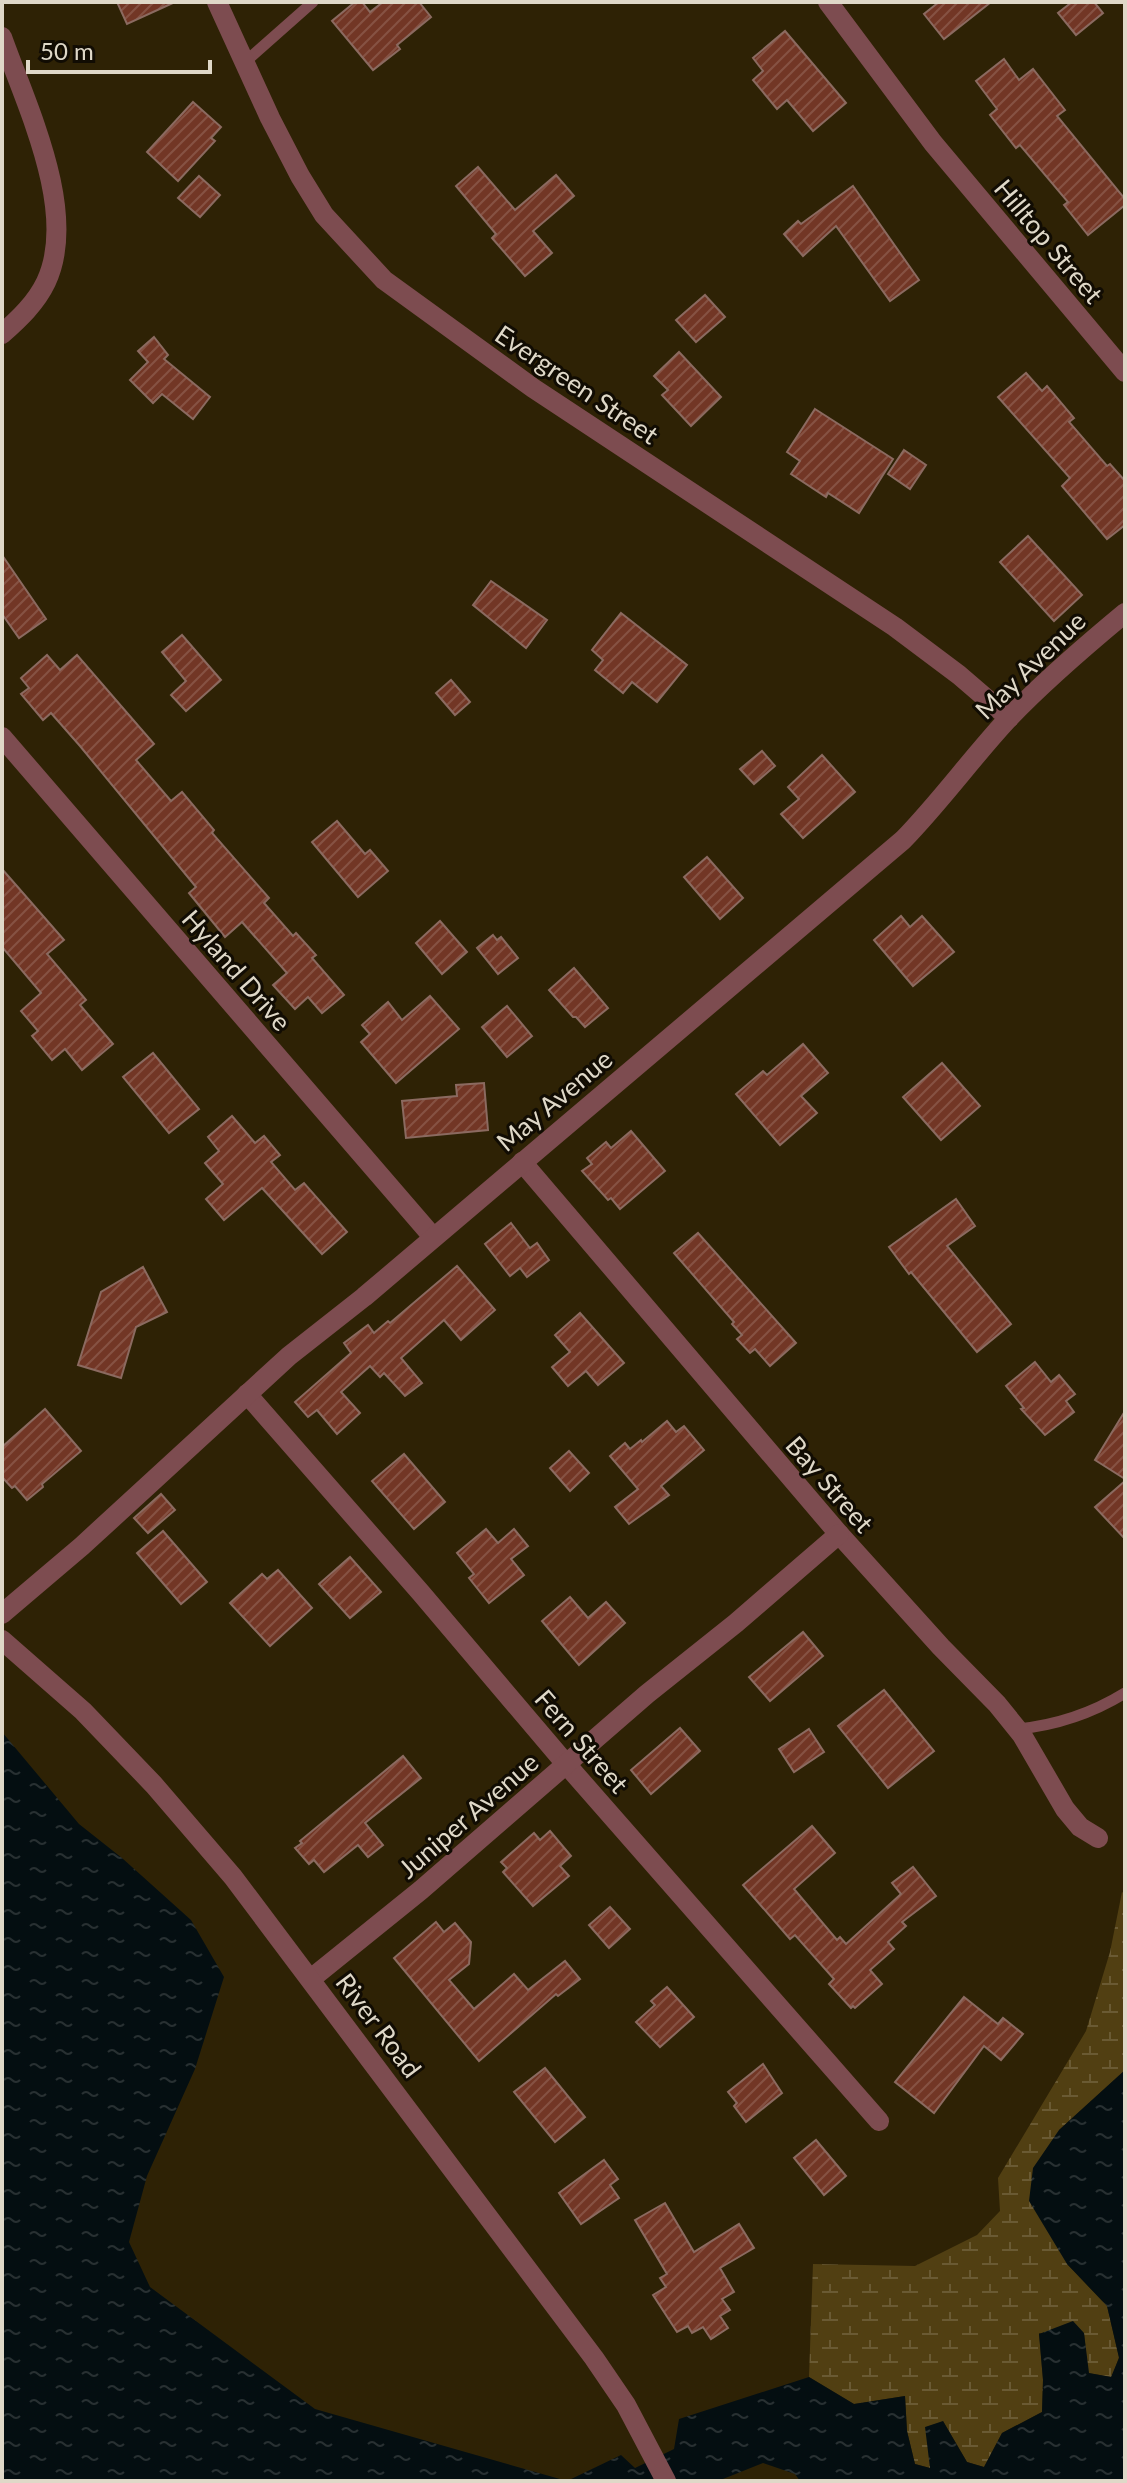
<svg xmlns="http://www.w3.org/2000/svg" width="1127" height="2483" viewBox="0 0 1127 2483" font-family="Lato,sans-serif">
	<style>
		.wetland { fill: url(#wetland-marsh) }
		.water { fill: url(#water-ripples) }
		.building { fill: url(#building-hatch); stroke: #8b6a60; stroke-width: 2 }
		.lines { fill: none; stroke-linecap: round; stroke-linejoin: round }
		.service { stroke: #7d4c50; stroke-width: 11 }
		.minor { stroke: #7d4c50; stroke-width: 20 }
		.tertiary { stroke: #7d4c50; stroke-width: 20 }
		.labels { text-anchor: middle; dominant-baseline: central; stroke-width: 6; stroke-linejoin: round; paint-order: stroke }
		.street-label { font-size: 26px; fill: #dfd8c8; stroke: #110c03 }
	</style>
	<defs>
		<pattern id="wetland-marsh" width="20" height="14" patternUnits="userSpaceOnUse" patternTransform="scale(2)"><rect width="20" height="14" fill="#513f12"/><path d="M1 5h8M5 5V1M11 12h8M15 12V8" fill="none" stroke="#6a5a33"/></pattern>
		<pattern id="water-ripples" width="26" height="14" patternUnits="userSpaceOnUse" patternTransform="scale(2)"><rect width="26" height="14" fill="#040e11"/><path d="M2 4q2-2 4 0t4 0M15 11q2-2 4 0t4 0" fill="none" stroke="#283032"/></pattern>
		<pattern id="building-hatch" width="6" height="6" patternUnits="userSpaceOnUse" patternTransform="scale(2)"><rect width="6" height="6" fill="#723625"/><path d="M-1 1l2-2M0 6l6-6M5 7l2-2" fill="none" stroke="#865243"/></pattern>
	</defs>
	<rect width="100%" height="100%" fill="#2e2205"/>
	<!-- wetland -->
	<polygon class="wetland" points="1122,1892 1125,1894 1125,2070 1059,2130 1067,2264 1107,2306 1119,2357 1112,2377 1088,2373 1084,2333 1039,2333 1043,2380 1042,2412 1002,2433 984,2467 967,2462 943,2421 930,2468 915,2464 907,2431 905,2396 854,2404 809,2377 813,2264 915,2266 977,2235 1000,2211 998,2178 1086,2031 1110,1952"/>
	<!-- water -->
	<polygon class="water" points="2,1732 79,1824 122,1858 191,1920 224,1977 195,2069 147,2176 129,2242 150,2287 315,2409 567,2481 621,2455 635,2468 674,2449 679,2419 809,2377 854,2404 905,2396 907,2431 915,2464 930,2468 925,2427 943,2421 967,2462 984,2467 1002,2433 1042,2412 1043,2380 1039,2334 1073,2321 1084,2333 1089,2373 1111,2377 1119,2358 1107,2306 1067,2264 1029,2201 1033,2168 1059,2130 1125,2070 1125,2481 800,2481 795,2474 763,2463 718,2481 2,2481"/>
	<!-- building -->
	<g class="building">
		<polygon points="117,2 175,2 127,24"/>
		<polygon points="355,2 362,2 370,12 383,2 419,2 431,17 397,45 400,49 373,70 332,21"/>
		<polygon points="939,2 991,2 944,39 924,14"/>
		<polygon points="1072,2 1094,2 1103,13 1076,35 1058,13"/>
		<polygon points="785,31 846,103 813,131 787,100 777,109 753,80 763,71 753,58"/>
		<polygon points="1004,59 1019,80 1033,69 1065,110 1057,116 1125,199 1125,205 1088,235 1064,205 1068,202 1020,145 1016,148 990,115 997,109 976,81"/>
		<polygon points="193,102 221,127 211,138 215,141 178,181 147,152"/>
		<polygon points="478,167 515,210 556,175 574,196 533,231 552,253 525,276 492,238 496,234 456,186"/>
		<polygon points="199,176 220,195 200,217 178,198"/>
		<polygon points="853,186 919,280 890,301 836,226 803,256 784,234 798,221 801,224"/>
		<polygon points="705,295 725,317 696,342 676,320"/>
		<polygon points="154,337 168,355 164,359 210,397 193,419 162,394 153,403 130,380 148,362 138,351"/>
		<polygon points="679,352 721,397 691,426 662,395 668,390 654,376"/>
		<polygon points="1026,373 1042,391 1047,386 1074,418 1069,422 1107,466 1110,464 1125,481 1125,525 1107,539 1062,486 1070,478 998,397"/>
		<polygon points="815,409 893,459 859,513 828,493 826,497 791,474 800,461 787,452"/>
		<polygon points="904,450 926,465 910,489 888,474"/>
		<polygon points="1028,536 1082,595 1054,621 1000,562"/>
		<polygon points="2,555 46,619 19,638 2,614"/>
		<polygon points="491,581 547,620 526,648 473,605"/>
		<polygon points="621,613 687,665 657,702 632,682 623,693 595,670 603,660 592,650"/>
		<polygon points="182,635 221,680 186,711 171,695 186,681 162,652"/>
		<polygon points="47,655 60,670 77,655 154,744 136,760 171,801 182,792 214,830 212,833 269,898 264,903 293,936 296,933 316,955 312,958 344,995 322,1013 308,997 295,1009 273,985 287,973 242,922 225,937 189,893 196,887 80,746 51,713 43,720 21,694 29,688 21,678"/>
		<polygon points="451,680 470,702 455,715 436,693"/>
		<polygon points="762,751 775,766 754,784 740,769"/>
		<polygon points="822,755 855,792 803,838 781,814 799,799 788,787"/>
		<polygon points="337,821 365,854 370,850 388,871 358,897 312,842"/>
		<polygon points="707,857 743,898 720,919 684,877"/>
		<polygon points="2,869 64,940 47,954 86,1000 80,1005 113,1044 82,1070 65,1049 52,1060 32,1036 38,1031 21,1011 41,993 2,947"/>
		<polygon points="901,916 910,927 922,916 954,952 913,986 874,940"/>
		<polygon points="440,921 467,952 442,974 416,943"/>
		<polygon points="493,935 497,940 501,937 518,958 498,974 477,948"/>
		<polygon points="574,968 608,1008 585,1027 576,1017 573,1017 549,990"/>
		<polygon points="430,996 459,1029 396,1083 361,1042 370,1034 362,1025 388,1002 402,1020"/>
		<polygon points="507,1006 532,1036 507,1057 482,1027"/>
		<polygon points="803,1044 828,1073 801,1096 817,1113 780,1145 736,1094 763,1071 767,1075"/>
		<polygon points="153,1053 199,1109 169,1133 123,1077"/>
		<polygon points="942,1063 980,1106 941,1140 903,1097"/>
		<polygon points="484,1083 488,1130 406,1138 402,1101 457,1096 456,1085"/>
		<polygon points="232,1116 255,1143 264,1136 280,1155 271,1162 295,1190 304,1183 347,1232 322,1254 262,1188 224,1220 206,1199 223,1184 205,1163 219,1151 208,1137"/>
		<polygon points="631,1131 665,1171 620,1209 611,1198 608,1200 582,1171 592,1164 587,1158 606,1142 611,1148"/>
		<polygon points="956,1199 975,1226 947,1246 1011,1324 977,1352 911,1272 909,1274 889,1247"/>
		<polygon points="511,1223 530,1248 537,1243 549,1260 527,1277 520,1268 510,1276 485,1244"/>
		<polygon points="698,1233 796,1343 770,1366 755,1349 750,1353 737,1339 742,1335 732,1324 734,1322 674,1253"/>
		<polygon points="457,1266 495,1310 461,1340 444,1320 401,1358 422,1383 405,1396 384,1373 380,1377 370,1366 341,1392 360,1413 337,1434 317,1410 308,1417 295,1402 351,1353 344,1343 368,1325 374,1333 388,1321 390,1323"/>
		<polygon points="143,1267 167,1312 136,1327 121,1378 78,1365 101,1292"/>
		<polygon points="580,1313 624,1363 598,1385 586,1371 568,1386 552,1367 570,1352 555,1335"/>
		<polygon points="1035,1362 1051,1382 1059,1375 1075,1394 1066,1401 1074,1412 1045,1435 1021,1409 1024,1408 1006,1386"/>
		<polygon points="45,1409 81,1451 42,1484 43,1487 27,1500 15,1486 12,1488 2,1477 2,1447"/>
		<polygon points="1125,1411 1125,1479 1095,1460"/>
		<polygon points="667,1421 676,1432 684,1426 704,1450 661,1486 669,1495 629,1524 615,1507 638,1489 610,1456 625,1443 630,1449 641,1440 642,1442"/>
		<polygon points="569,1451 589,1473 570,1491 550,1468"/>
		<polygon points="404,1454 445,1502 414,1529 372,1481"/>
		<polygon points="1125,1481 1125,1539 1095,1507"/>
		<polygon points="161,1494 175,1510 148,1533 134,1518"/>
		<polygon points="486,1529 498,1543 514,1529 528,1546 511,1559 524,1575 489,1603 469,1578 474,1574 457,1553"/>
		<polygon points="163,1531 207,1582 181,1604 137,1553"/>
		<polygon points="350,1557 381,1592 350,1618 319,1584"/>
		<polygon points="278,1570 312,1608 270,1646 230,1603 262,1574 267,1579"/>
		<polygon points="570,1597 588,1618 606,1602 625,1623 579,1665 542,1621"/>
		<polygon points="803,1632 823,1656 770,1701 749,1677"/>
		<polygon points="884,1690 934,1751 888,1788 838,1726"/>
		<polygon points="680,1728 700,1751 651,1794 631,1770"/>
		<polygon points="809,1729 824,1752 794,1772 779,1749"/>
		<polygon points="403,1756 421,1778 365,1823 383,1845 368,1857 358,1845 324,1872 314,1860 309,1864 295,1848 302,1843 300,1841"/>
		<polygon points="812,1826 835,1853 794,1889 837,1940 840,1937 846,1944 901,1894 892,1883 913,1867 936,1896 902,1922 906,1926 888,1942 894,1949 870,1970 882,1984 855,2008 853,2006 851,2008 829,1984 834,1979 795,1935 790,1939 743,1885"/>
		<polygon points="550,1831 571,1856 560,1866 569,1876 533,1906 503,1872 507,1868 501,1862 534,1833 540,1840"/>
		<polygon points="610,1907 630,1929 609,1948 589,1925"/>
		<polygon points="436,1922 444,1932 455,1923 471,1942 469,1964 449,1980 474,2009 514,1974 528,1990 565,1961 580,1979 558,1996 556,1994 479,2061 394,1958"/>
		<polygon points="667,1987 694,2017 660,2047 636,2022 655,2005 651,2001"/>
		<polygon points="964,1997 998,2024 1003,2018 1023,2034 1001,2060 984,2046 934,2113 895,2082"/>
		<polygon points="763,2064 782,2093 746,2122 734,2106 737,2103 728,2092"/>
		<polygon points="545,2068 585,2117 555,2142 514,2092"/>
		<polygon points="816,2140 846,2176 824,2195 794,2158"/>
		<polygon points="604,2160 618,2179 610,2185 619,2198 581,2224 559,2193"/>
		<polygon points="665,2203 694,2252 739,2224 754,2248 720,2268 734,2292 722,2299 730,2310 720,2316 728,2328 711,2339 703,2327 692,2333 688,2326 677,2332 653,2295 666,2287 660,2278 667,2274 635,2220"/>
	</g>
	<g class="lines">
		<!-- service -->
		<g class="service">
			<polyline points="245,62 313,2"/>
			<path d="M 1018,1729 C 1058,1725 1091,1714 1125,1693"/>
		</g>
		<!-- minor -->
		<g class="minor">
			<polyline points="217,2 270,118 300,176 324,215 384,280 533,388 895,627 959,675 1009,718"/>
			<polyline points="828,2 933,143 1125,372"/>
			<path d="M 2,37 C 26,105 79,212 46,282 C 36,303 19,319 2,334"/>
			<polyline points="2,737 433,1237"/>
			<polyline points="522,1162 839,1534 941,1647 997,1704 1022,1735 1065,1809 1080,1827 1098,1838"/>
			<polyline points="247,1394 421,1593 566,1764 879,2121"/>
			<path d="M 2,1614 L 82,1546 L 289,1356 L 364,1297 L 903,840 C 940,802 971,759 1007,720 C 1044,681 1084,647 1125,613"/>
			<polyline points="312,1978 421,1890 647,1694 736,1623 839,1534"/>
		</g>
		<!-- tertiary -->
		<polyline class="tertiary" points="2,1640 83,1711 154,1785 233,1877 594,2358 626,2405 666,2481"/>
	</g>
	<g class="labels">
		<!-- street labels -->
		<g class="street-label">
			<text transform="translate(1049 241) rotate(50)">Hilltop Street</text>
			<text transform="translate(577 384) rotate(34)">Evergreen Street</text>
			<text transform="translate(1030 665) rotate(-44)">May Avenue</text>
			<text transform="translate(237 970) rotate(49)">Hyland Drive</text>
			<text transform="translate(554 1100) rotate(-40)">May Avenue</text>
			<text transform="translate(830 1484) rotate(49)">Bay Street</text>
			<text transform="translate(582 1741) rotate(49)">Fern Street</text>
			<text transform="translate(468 1815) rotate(-41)">Juniper Avenue</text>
			<text transform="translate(379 2025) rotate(53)">River Road</text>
		</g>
	</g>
	<!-- border -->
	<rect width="1127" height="2483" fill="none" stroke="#dfd8c8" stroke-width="8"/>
	<!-- scale -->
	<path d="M28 60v12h182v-12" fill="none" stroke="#dfd8c8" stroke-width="4"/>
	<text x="40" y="60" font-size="24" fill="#dfd8c8" stroke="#110c03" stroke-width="6" paint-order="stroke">50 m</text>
</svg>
